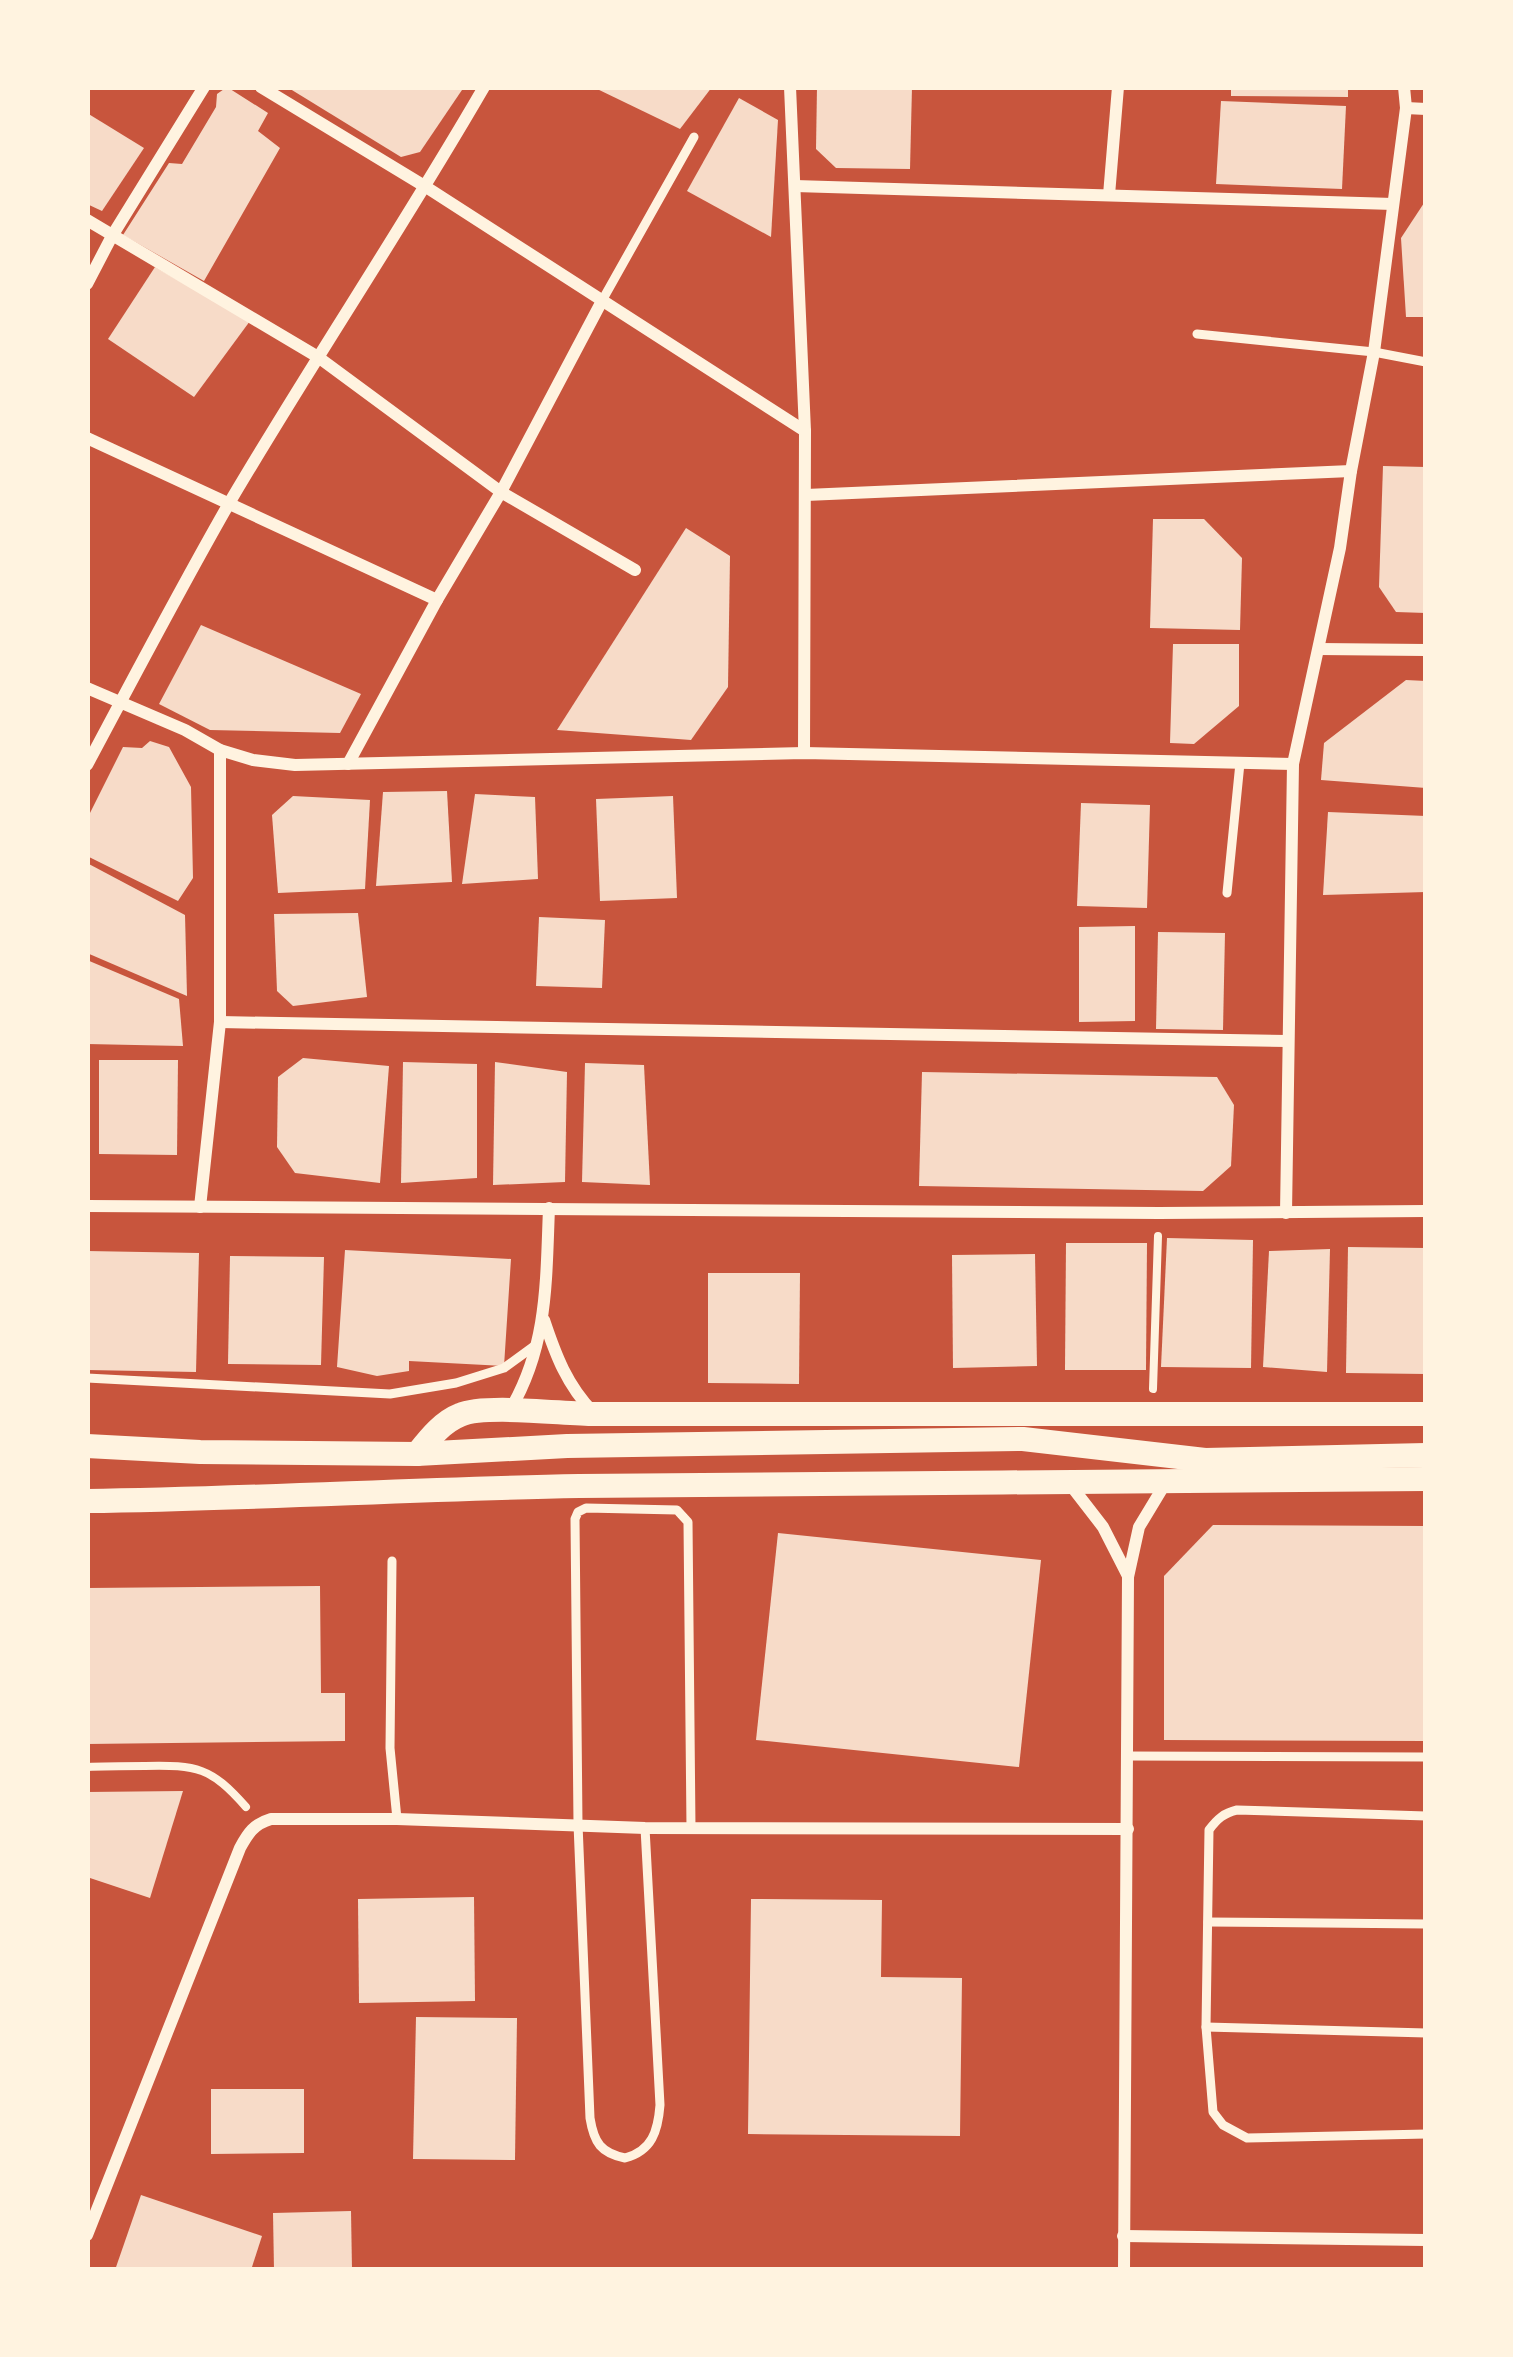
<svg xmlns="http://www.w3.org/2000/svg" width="1513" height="2357" viewBox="0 0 1513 2357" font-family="'Public Sans',sans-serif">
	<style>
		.building { fill: #f7dbc8 }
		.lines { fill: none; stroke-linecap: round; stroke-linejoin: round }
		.path { stroke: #fff3e0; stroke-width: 8 }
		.service { stroke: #fff3e0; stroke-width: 9 }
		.minor { stroke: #fff3e0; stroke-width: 12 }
		.secondary { stroke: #fff3e0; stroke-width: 24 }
	</style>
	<rect width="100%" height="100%" fill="#c8553d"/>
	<!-- building -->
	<g class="building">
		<polygon points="227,87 268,113 258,131 280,148 204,281 123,235 169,163 182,164 216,107 217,94"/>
		<polygon points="287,87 464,87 420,152 401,157"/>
		<polygon points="593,87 712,87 680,129"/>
		<polygon points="817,87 912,87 910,169 836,168 816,149"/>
		<polygon points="1231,87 1348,87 1348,97 1231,96"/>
		<polygon points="739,98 778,120 771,237 687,191"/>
		<polygon points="1221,101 1346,106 1342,189 1216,184"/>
		<polygon points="87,113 144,148 102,211 87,204"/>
		<polygon points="1426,200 1426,317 1406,317 1401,238"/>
		<polygon points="155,267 250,321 194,397 108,339"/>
		<polygon points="1383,466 1426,467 1426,613 1396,612 1379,587"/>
		<polygon points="1153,519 1204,519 1242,558 1240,630 1150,628"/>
		<polygon points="686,528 730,556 728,687 691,740 557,730"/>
		<polygon points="201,625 361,694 340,733 210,730 159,704"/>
		<polygon points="1173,644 1239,644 1239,706 1194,744 1170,743"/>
		<polygon points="1406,680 1426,681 1426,788 1321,780 1324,743"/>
		<polygon points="150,741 169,747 191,787 193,878 178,901 87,856 87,819 123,747 142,748"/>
		<polygon points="447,791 452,882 376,886 383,792"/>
		<polygon points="475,794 535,797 538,879 462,884"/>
		<polygon points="293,796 370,800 365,889 278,893 272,815"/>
		<polygon points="673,796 677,898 600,901 596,799"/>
		<polygon points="1081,803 1150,805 1147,908 1077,906"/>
		<polygon points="1328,812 1426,816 1426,892 1323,895"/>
		<polygon points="87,863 185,915 187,996 87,953"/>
		<polygon points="358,913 367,997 293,1006 277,991 274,914"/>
		<polygon points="539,917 605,920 602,988 536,986"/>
		<polygon points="1135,926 1135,1021 1079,1022 1079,927"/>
		<polygon points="1158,932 1225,933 1223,1030 1156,1029"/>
		<polygon points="87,960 179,999 183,1046 87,1044"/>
		<polygon points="303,1058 389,1066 380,1183 295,1173 277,1147 278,1077"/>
		<polygon points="99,1060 178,1060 177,1155 99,1154"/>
		<polygon points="403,1062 477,1064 477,1178 401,1183"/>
		<polygon points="495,1062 567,1072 565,1182 493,1185"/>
		<polygon points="585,1063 644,1065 650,1185 582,1182"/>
		<polygon points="922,1072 1217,1077 1234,1105 1231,1166 1203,1191 919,1186"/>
		<polygon points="1167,1238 1253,1240 1251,1368 1161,1367"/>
		<polygon points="1066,1243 1147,1243 1146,1370 1065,1370"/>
		<polygon points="1348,1247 1426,1248 1426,1374 1346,1373"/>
		<polygon points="1330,1249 1327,1372 1263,1367 1269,1251"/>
		<polygon points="345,1250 511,1259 504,1366 409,1361 409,1371 377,1376 337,1367"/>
		<polygon points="87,1251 199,1253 196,1372 87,1370"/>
		<polygon points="1035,1254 1037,1366 953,1368 952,1255"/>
		<polygon points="230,1256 324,1257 321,1365 228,1364"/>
		<polygon points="708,1273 800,1273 799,1384 708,1383"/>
		<polygon points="1213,1525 1426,1526 1426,1741 1164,1740 1164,1576"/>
		<polygon points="778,1533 1041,1560 1019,1767 756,1740"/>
		<polygon points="320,1586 321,1693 345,1693 345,1741 87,1744 87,1588"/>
		<polygon points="183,1791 150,1898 87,1877 87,1792"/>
		<polygon points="474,1897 475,2001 359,2003 358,1899"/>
		<polygon points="751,1899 882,1900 881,1977 962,1978 960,2136 748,2134"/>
		<polygon points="416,2017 517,2018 515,2160 413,2159"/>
		<polygon points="211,2089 304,2089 304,2153 211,2154"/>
		<polygon points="141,2195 262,2236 251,2270 115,2270"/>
		<polygon points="351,2211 352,2270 274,2270 273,2213"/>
	</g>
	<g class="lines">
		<!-- path -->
		<g class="path">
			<polyline points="1153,1389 1158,1236"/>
			<path d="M 87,1767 C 106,1766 126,1766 145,1766 C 197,1765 211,1767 246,1807"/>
		</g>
		<!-- service -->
		<g class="service">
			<polyline points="603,299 694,137"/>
			<polyline points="1197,334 1374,352 1426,362"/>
			<polyline points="1227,893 1240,763"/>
			<polyline points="87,1378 390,1394 456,1383 504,1368 537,1344"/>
			<polyline points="392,1561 390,1748 397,1819"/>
			<polyline points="1127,1756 1426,1757"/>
			<path d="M 1426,1816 L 1237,1810 C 1224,1813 1217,1819 1209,1830 L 1206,2027 L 1213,2112 L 1223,2125 L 1247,2138 L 1426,2134"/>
			<path d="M 645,1828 L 660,2105 C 658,2131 652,2151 625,2158 C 601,2153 594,2143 590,2118 L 578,1824 L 575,1519 L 578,1512 L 586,1508 L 677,1510 L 688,1522 L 691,1828"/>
			<polyline points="1208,1922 1426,1924"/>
			<polyline points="1206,2027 1426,2033"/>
		</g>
		<!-- minor -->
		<g class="minor">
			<polyline points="261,87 426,187 805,431"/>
			<polyline points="790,87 805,431 804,753"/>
			<polyline points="1406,108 1426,109"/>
			<polyline points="795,186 1393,204"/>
			<polyline points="1109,195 1118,87"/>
			<polyline points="87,220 318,357 501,492 635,570"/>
			<polyline points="87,284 112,236 204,87"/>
			<polyline points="87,438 437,600"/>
			<polyline points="806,495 1351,471"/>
			<polyline points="1319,649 1426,650"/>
			<polyline points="87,688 185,730 220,750 253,760 295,765 804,753 1293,764"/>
			<polyline points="348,764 437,600 501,492 603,299"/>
			<path d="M 87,765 C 134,677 181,587 231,500 C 313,361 403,227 484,87"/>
			<polyline points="220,1022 1287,1041"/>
			<polyline points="87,1206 1159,1213 1426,1211"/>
			<polyline points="200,1207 220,1022 220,750"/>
			<polyline points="1286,1213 1293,764 1340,548 1351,471 1374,352 1406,108 1404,87"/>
			<path d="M 544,1320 C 556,1356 567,1385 593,1412"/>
			<path d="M 510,1410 C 548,1346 546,1281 549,1208"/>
			<polyline points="1069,1483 1103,1527 1128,1576"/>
			<path d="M 87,2235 L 240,1848 C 248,1833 254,1824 271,1819 L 397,1819 L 645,1828 L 1128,1829"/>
			<polyline points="1123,2236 1426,2240"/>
			<polyline points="1124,2270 1128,1577 1139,1527 1165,1484"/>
		</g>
		<!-- secondary -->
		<g class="secondary">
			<polyline points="87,1446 200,1452 417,1454 567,1446 1023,1439 1205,1460 1426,1455"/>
			<path d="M 417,1454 C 429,1439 442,1422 460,1415 C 485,1404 563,1414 594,1414 L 1426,1414"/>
			<path d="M 87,1501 C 251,1499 415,1489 579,1486 C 861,1481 1144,1484 1426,1479"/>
		</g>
	</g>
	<!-- border -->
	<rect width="1513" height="2357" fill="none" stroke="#fff3e0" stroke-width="180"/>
</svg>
